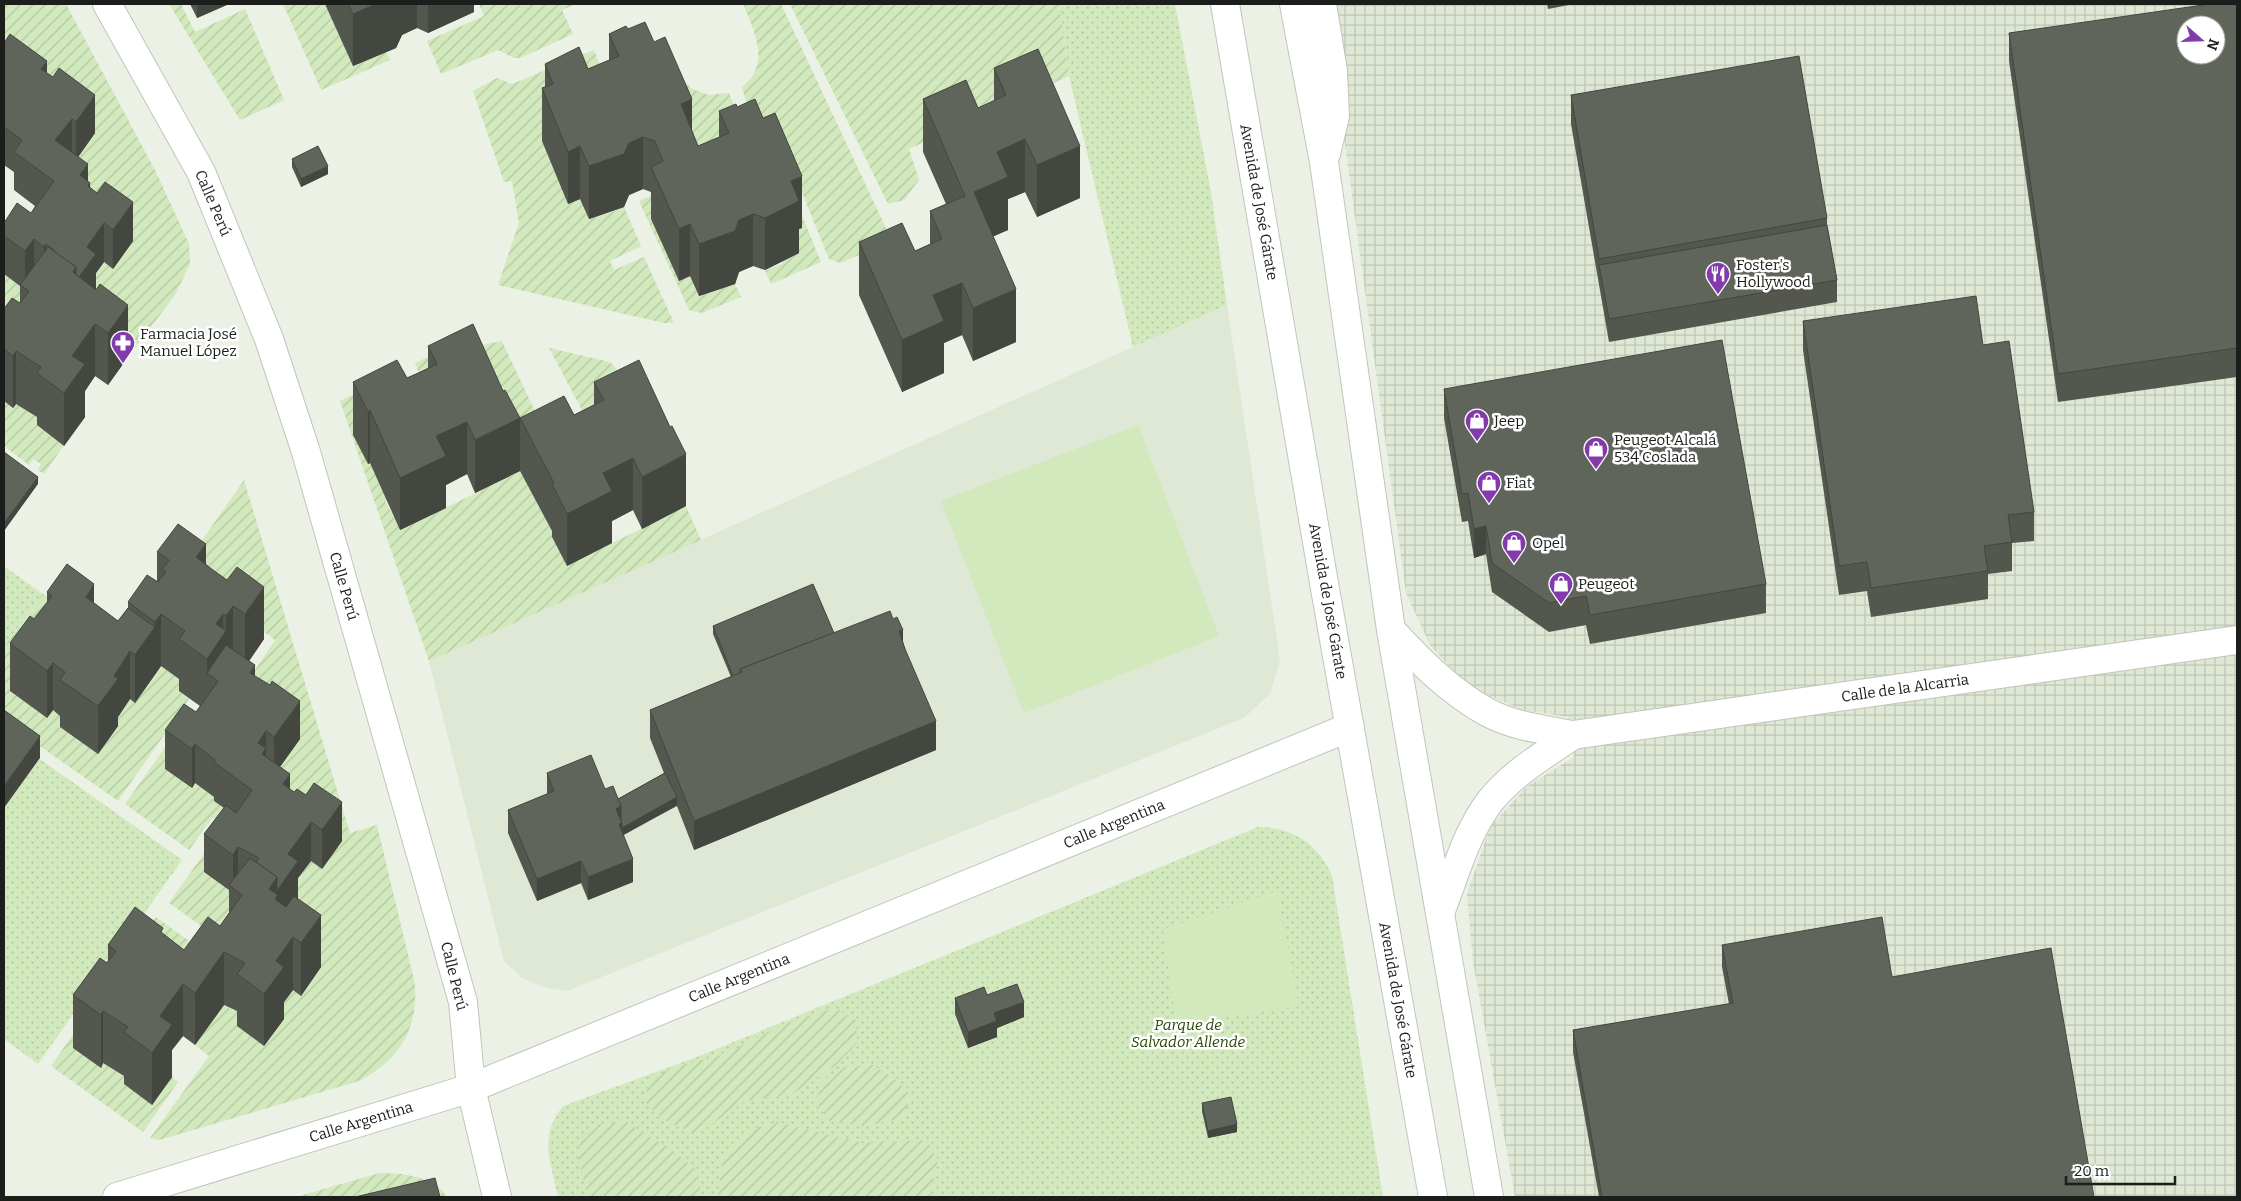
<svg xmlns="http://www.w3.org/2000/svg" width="2241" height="1201" viewBox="0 0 2241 1201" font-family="Bitter,serif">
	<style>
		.built { fill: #dee8d5 }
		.industrial { fill: url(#industrial-grid); fill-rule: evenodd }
		.park { fill: url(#park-dots) }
		.garden { fill: url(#garden-furrows) }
		.pitch { fill: #d1e9bd }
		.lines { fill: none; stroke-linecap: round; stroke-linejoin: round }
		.minor-casing { stroke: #c0c6bb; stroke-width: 30 }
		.secondary-casing { stroke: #c0c6bb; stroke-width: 30 }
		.minor { stroke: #fff; stroke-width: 28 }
		.secondary { stroke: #fff; stroke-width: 28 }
		.wall { fill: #53574e }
		.shaded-wall { fill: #434740 }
		.building { fill: #60655b; stroke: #434740; fill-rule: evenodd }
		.labels { text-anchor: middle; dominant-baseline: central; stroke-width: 5; stroke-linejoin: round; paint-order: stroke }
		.street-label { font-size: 15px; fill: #1b1e1a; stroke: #fff }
		.poi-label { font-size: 15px; fill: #1b1e1a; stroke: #fff; text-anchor: start }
		.park-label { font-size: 15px; font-style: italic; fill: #2b4704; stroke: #fff }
	</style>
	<defs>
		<pattern id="industrial-grid" width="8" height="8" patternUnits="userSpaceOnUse" patternTransform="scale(1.25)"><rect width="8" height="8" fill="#dee8d5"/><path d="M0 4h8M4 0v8" fill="none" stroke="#bec7b6"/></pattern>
		<pattern id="park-dots" width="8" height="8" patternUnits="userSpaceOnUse" patternTransform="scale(1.25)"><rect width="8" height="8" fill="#d1e9bd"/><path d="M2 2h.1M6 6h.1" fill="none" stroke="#b3c7a2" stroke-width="1.8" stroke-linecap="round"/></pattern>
		<pattern id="garden-furrows" width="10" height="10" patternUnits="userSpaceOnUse" patternTransform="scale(1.25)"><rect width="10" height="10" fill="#d1e9bd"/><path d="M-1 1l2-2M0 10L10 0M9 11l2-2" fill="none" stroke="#b3c7a2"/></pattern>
	</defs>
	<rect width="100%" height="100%" fill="#ebf1e5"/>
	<!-- built -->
	<polygon class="built" points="1227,305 1280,660 1270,694 1244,718 567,991 544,987 522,978 504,961 429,661"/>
	<!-- industrial -->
	<path class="industrial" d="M 1326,4 L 2237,4 L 2237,1197 L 1515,1197 L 1473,962 L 1467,894 L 1490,827 L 1526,787 L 1574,757 L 1568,717 L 1522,710 L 1466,685 L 1430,645 L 1406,593 ZM 2186,25 L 2216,25 L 2216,55 L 2186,55 Z"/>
	<!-- park -->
	<g class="park">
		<polygon points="1059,4 1175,4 1211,192 1227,305 1133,347 1069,76"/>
		<polygon points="4,566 43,594 4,647"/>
		<polygon points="40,759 182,860 38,1064 4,1039 4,808"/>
		<path d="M 1258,827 C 1292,827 1320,845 1332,876 L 1383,1197 L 558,1197 C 551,1163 538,1137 563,1106 L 697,1057 Z"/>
	</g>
	<!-- garden -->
	<g class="garden">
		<polygon points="4,4 66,4 156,172 189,244 190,264 175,295 128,357 87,286 104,262 113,268 4,82"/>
		<polygon points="169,4 181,4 195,32 245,9 284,100 240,120"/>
		<polygon points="283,4 325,4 386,52 390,60 321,90"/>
		<polygon points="479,4 576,4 562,10 573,34 520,58 514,58 498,50 441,74 427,41 484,16"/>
		<path d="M 743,4 L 781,4 L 892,241 L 840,263 L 829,259 L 774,124 L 748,110 L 742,87 C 772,64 754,31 743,4 Z"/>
		<polygon points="790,4 1059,4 1069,76 909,149 919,180 904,200 888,204"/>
		<polygon points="594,50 602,70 682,79 692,89 709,95 729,93 737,114 766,129 821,262 771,284 765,271 783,263 775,166 580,199 607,214 624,207 641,246 610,261 614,270 644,257 674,323 664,323 498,285 519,223 512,181 504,182 473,91 497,78 512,84"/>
		<polygon points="655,194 699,296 735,284 741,297 702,313 689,310 639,201"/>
		<polygon points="4,274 25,289 4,361"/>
		<polygon points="502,341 555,454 520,471 554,535 552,537 567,566 686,506 701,540 429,661 340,401 384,379 368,464 370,463 388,499 385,501 401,530 520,471 428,398 415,363 434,354"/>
		<polygon points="549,348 610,362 615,367 636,408 592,429"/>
		<polygon points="4,401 16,404 41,419 37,425 64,445 44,474 38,470 41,464 33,459 29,465 4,446"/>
		<path d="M 244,480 L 350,833 L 377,825 L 415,984 C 418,1030 399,1060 359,1081 L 159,1140 L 150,1138 L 209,1056 L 195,1045 L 224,1005 L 234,1011 L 236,1009 L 264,1046 L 284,1019 L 276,1013 L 293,990 L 288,892 L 311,861 L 262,793 L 273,720 L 253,673 L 275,640 L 242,615 L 185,565 Z"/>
		<polygon points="43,594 67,611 10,691 47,718 53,710 65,720 98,754 117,727 114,724 130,699 135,702 161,666 185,683 179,691 189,699 118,801 4,721 4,647"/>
		<polygon points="179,728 191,788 195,783 215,798 214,801 241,820 234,831 213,817 189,850 125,804"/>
		<polygon points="210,845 233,893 225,943 169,903"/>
		<polygon points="156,917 207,954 161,984 100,1067 103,1063 128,1079 152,1105 172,1077 178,1082 143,1132 51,1066"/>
		<path d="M 835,1008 L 856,1020 L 857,1043 L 835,1066 L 790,1095 L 745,1101 L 699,1133 C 674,1127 663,1121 645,1102 L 648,1084 L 670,1068 L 726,1054 L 781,1025 Z"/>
		<polygon points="873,1065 897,1081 911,1095 903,1118 866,1126 829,1121 816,1101 822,1081 845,1067"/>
		<polygon points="624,1121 669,1148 698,1171 701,1197 588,1197 578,1158 580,1138 598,1125"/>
		<polygon points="777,1122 863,1143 926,1140 938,1159 930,1197 718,1197 722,1162 746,1131"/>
		<path d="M 380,1173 C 402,1173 434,1176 447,1197 L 296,1197 Z"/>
	</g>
	<!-- pitch -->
	<g class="pitch">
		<polygon points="1138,425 1219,636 1024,713 941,501"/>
		<polygon points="1277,891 1299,1006 1176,1025 1163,929"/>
	</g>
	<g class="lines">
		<defs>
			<g id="minor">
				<polyline points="107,4 201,172 269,339 306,452 463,1002 471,1088 497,1197"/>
				<path d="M 1391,630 C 1420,661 1450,692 1487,712 C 1512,726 1545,730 1573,735 L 2237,640"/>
				<path d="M 1440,913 C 1455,875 1466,832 1491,800 C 1513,773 1544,755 1573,735"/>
				<polyline points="117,1197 471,1088 1350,727"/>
			</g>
			<g id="secondary">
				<polyline points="1225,4 1324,583 1433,1197"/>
				<polyline points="1294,4 1324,162 1391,630 1489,1197"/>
				<polyline points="1322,4 1333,71 1335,116 1326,154"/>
			</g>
		</defs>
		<!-- minor casing -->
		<use href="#minor" class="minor-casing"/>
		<!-- secondary casing -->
		<use href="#secondary" class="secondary-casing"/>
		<!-- minor -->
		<use href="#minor" class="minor"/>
		<!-- secondary -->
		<use href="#secondary" class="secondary"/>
	</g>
	<!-- wall -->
	<g class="wall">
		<polygon points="190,4 229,4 197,18"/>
		<polygon points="325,4 474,4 474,12 428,33 417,28 410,31 402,35 396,48 353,66"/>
		<polygon points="1547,4 1574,4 1548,9"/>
		<polygon points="2237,4 2237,377 2058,402 2009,61 2009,33"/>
		<polygon points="609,34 692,131 698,146 719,137 719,111 802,228 799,229 799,253 765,270 753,266 739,272 735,284 699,296 690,276 679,281 651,219 651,192 643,189 629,195 624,207 589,219 580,199 568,204 542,141 542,88 545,87 545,64 588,69 609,60"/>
		<polygon points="4,43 47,73 95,133 78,157 90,187 133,241 113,269 104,262 96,273 96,290 128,357 108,385 95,376 85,391 85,417 64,446 37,425 37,417 16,404 13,408 4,401 4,309 20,303 20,286 4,274 4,223 31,213 35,206 14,190 14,172 4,165"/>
		<polygon points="994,68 1080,198 1037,217 1025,192 1008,199 1008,230 993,236 1016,342 973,361 962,335 944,343 944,373 902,392 859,295 859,242 915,251 930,244 930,211 946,204 923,152 923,99 978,108 994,101"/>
		<polygon points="1571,95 1827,218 1827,225 1837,280 1837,302 1609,342 1571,124"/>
		<polygon points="292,159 328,174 301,187 292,167"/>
		<polygon points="1803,321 1983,345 2034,512 2034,541 2012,543 2012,571 1988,574 1988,599 1871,617 1867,591 1839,595 1803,350"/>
		<polygon points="428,346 503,391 520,418 574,415 594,405 594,382 686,506 642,529 633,510 612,521 612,543 567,566 552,537 552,531 520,471 475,493 467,474 446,485 446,508 400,530 370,463 368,464 353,435 353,382 407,378 428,368"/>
		<polygon points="1444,389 1766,584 1766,613 1590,644 1586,625 1549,632 1492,592 1486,554 1474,558 1468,521 1462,522 1444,418"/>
		<polygon points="157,552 206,564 264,639 249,661 255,676 300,739 280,767 290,789 342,841 322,869 311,861 298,878 298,899 321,967 301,996 293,990 284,1002 284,1019 264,1046 237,1026 237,1011 224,1005 195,1045 183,1036 172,1050 172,1077 152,1105 124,1084 124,1076 103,1063 101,1068 73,1048 73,995 108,961 108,945 163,934 184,950 220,926 229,913 229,890 204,872 204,834 224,808 214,801 214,797 195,783 192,788 165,769 165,730 196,712 200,706 179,691 179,679 161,666 135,703 130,699 118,717 118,726 98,754 60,727 60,716 53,710 47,718 10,691 10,643 34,619 47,603 47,592 94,603 118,621 128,608 128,602 157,581"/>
		<polygon points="713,626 834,633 903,642 936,750 694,850 677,806 623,835 633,882 588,900 581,883 537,901 508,833 508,810 547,794 547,773 605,789 618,799 664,773 650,738 650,710 731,677 713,634"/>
		<polygon points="1722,945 1892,977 2094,1197 1599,1197 1573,1052 1573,1030 1729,1004 1722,967"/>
		<polygon points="987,995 1024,1017 997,1028 997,1037 968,1048 955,1014 955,998"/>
		<polygon points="1202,1103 1237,1132 1208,1138 1202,1111"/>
	</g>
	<!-- shaded-wall -->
	<g class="shaded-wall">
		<polygon points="197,4 229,4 197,18"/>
		<polygon points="376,4 417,4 417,28 402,35 396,48 353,66 353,14"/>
		<polygon points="428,4 474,4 474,12 428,33"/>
		<polygon points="47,61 47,99 41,69"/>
		<polygon points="95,95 95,133 76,160 76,122"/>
		<polygon points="692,99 692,151 681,104"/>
		<polygon points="72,119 72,158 55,140"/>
		<polygon points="643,137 643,189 629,195 624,207 589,219 589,166 629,143"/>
		<polygon points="1025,139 1025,192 1008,199 1008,230 974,245 974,192 997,152"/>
		<polygon points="580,146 580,199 568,204 568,152"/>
		<polygon points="1080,146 1080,198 1037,217 1037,165"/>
		<polygon points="88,164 88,186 90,183 90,221 80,175"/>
		<polygon points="328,166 328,174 301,187 301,179"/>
		<polygon points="802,176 802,228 799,229 799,253 765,270 765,218 791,181"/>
		<polygon points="133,202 133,241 113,269 113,230"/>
		<polygon points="753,214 753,266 739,272 735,284 699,296 699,244 739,220"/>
		<polygon points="104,223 104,262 96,273 96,292 73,272 87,247"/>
		<polygon points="690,224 690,276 679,281 679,229"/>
		<polygon points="34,239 34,278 25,290 25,251"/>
		<polygon points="46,244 46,283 44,285 44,247"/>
		<polygon points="962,283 962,335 944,343 944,373 902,392 902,340 933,295"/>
		<polygon points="1016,289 1016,342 973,361 973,308"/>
		<polygon points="128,305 128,357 108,385 108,333"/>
		<polygon points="95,324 95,376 85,391 85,417 64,446 64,393 72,356"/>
		<polygon points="16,351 16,404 13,408 13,356"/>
		<polygon points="370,410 370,463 368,464 368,412"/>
		<polygon points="520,418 520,471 475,493 475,440"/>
		<polygon points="467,422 467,474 446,485 446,508 400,530 400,478 436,436"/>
		<polygon points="686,454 686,506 642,529 642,477"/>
		<polygon points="633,458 633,510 612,521 612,543 567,566 567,514 603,473"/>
		<polygon points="38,477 38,484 4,531 4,523"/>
		<polygon points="1486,526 1486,554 1474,558 1474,529"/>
		<polygon points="206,544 206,597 196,557"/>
		<polygon points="94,584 94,631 86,597"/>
		<polygon points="264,587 264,639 245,667 245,614"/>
		<polygon points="233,606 233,658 218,681 207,673 207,659 216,624 223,614 223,636 226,632 226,616"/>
		<polygon points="161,614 161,666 135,703 135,655 155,627 155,622"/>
		<polygon points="903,630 903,659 899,631"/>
		<polygon points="130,651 130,699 118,717 118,726 98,754 98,706 114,676"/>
		<polygon points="53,663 53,710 47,718 47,671"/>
		<polygon points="255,665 255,704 250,673"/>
		<polygon points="300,701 300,739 274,775 274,737"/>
		<polygon points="936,721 936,750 694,850 694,821"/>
		<polygon points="266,731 266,770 258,743"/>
		<polygon points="40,736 40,758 4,808 4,786"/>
		<polygon points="195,744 195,783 192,788 192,749"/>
		<polygon points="290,774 290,813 283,784"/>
		<polygon points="677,797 677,805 622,836 622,845 616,809 621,806"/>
		<polygon points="342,802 342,841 322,869 322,830"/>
		<polygon points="311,822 311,861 298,878 298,900 278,928 269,889 288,854"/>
		<polygon points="238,847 238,886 233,888 233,855"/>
		<polygon points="633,859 633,882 588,900 588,877"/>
		<polygon points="581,861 581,883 537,901 537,879"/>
		<polygon points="321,915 321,967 301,996 301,943"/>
		<polygon points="293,937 293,990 284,1002 284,1019 264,1046 264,994 276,961"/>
		<polygon points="224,952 224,1005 195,1045 195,993"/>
		<polygon points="183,984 183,1036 172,1050 172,1077 152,1105 152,1053 160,1016"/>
		<polygon points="1024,1002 1024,1017 997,1028 997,1037 968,1048 968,1032 994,1013"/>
		<polygon points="103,1011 103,1063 101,1068 101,1015"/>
		<polygon points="1237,1124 1237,1132 1208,1138 1208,1131"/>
	</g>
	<!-- building -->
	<g class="building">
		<polygon points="348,4 376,4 353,14"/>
		<path d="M 2210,4 L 2237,4 L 2237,348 L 2058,374 L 2009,33 ZM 2186,25 L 2216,25 L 2216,55 L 2186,55 Z"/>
		<polygon points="645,22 654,42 665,37 692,99 681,104 698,146 729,133 719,111 736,104 737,107 755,99 763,118 775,113 802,176 791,181 799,201 765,218 753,214 739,220 735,231 699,244 690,224 679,229 651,167 663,161 655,141 643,137 629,143 624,154 589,166 580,146 568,152 542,88 553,84 545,64 579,47 588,69 619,56 609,34 626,26 628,29"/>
		<polygon points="10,34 47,61 41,69 53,77 59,68 95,95 76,122 72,119 55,140 88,164 80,175 90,183 88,186 97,193 105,182 133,202 113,230 104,223 87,247 96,254 79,277 76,274 76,267 54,252 55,251 46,244 44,247 34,239 25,251 4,236 4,223 17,203 31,213 54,181 14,152 22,140 4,127 4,43"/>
		<polygon points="1038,49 1080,146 1037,165 1025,139 997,152 1008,177 974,192 1016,289 973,308 962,283 933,295 944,321 902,340 859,242 902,223 915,251 942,239 930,211 965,196 923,99 966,80 978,108 1006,95 994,68"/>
		<polygon points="1799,56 1827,218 1599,259 1571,95"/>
		<polygon points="318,146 328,166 301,179 292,159"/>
		<polygon points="1827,225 1837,280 1609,319 1599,265"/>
		<polygon points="48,247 76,267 73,272 96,290 100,284 128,305 108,333 95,324 72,356 85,364 64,393 37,373 41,367 16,351 13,356 4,349 4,309 12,298 20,303 29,291 20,285"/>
		<polygon points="1976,296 1983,345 2009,341 2034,512 2008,515 2012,542 1984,546 1988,571 1871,588 1867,562 1839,566 1803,321"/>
		<polygon points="473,324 503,391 505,390 520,418 475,440 467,422 436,436 446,456 400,478 370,410 368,412 353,382 397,360 407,378 423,371 437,364 428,346"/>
		<polygon points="1722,340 1766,584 1590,615 1586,596 1549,603 1492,563 1486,526 1474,529 1468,493 1462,494 1444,389"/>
		<polygon points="639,360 670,427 672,426 686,454 642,477 633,458 603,473 612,491 567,514 552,484 554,483 520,418 564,396 574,415 604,400 594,382"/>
		<polygon points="4,452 38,477 4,523"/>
		<polygon points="178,524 206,544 196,557 213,570 227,580 237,567 264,587 245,614 233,606 226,616 223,614 216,624 226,631 207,659 179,639 185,631 161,614 155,622 128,602 147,575 158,582 166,572 162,570 169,560 157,552"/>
		<polygon points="67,564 94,584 86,597 118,621 128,608 155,627 135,655 130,651 114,676 118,679 98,706 60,680 65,672 53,663 47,671 10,643 30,616 34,619 52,596 47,592"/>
		<polygon points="813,584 834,633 740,669 740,673 733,676 713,626"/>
		<polygon points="890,611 893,619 897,617 903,630 899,631 905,649 936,721 694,821 650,710 742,672 740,669"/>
		<polygon points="226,645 255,665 250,673 270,685 272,681 300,701 274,737 266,731 258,743 266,748 262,754 290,774 283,784 294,792 297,789 306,795 314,783 342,802 322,830 311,822 288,854 298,861 277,891 277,877 256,862 259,858 238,847 233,855 204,834 226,805 236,813 252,790 214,762 215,760 195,744 192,749 165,730 184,704 196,712 201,705 218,681 207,673"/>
		<polygon points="4,710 40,736 4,786"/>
		<polygon points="591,755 605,789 613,786 621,806 616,809 622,823 619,824 633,859 588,877 581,861 537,879 508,810 554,791 547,773"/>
		<polygon points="665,773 677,797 622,828 622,823 621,820 621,806 618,799"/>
		<polygon points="250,858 277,877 269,889 278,895 275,899 286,907 294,896 321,915 301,943 293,937 276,961 284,967 264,994 237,974 245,963 224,952 195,993 183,984 160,1016 172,1025 152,1053 124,1032 128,1027 103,1011 101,1015 73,995 100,958 107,963 116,951 108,945 135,907 163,928 161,932 184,950 208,917 220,926 242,895 229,885"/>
		<polygon points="1882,917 1892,977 2051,948 2094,1197 1602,1197 1573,1030 1733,1003 1722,945"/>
		<polygon points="1017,984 1024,1002 994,1013 997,1021 968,1032 955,998 984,987 987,995"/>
		<polygon points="1231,1097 1237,1124 1208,1131 1202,1103"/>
		<polygon points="435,1178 440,1197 355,1197"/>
	</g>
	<!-- icons -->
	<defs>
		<symbol id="restaurant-pin" viewBox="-11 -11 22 30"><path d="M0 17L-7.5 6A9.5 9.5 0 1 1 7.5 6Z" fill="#823aac" stroke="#fff"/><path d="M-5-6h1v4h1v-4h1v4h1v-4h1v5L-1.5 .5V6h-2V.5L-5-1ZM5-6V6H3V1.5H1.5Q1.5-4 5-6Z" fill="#fff"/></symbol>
		<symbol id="pharmacy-pin" viewBox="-11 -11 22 30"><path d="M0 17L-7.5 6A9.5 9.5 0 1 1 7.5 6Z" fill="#823aac" stroke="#fff"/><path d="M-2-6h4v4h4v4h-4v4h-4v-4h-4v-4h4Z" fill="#fff"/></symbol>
		<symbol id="shop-pin" viewBox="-11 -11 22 30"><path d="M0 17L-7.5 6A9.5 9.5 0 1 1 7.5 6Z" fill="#823aac" stroke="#fff"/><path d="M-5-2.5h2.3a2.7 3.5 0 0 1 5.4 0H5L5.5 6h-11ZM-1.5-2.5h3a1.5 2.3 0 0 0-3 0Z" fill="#fff"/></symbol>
	</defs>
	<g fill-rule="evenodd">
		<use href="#restaurant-pin" x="1704" y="260" width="28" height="38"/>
		<use href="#pharmacy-pin" x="109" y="329" width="28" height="38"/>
		<use href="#shop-pin" x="1463" y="407" width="28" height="38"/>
		<use href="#shop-pin" x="1582" y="435" width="28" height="38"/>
		<use href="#shop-pin" x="1475" y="469" width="28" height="38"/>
		<use href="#shop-pin" x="1500" y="529" width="28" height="38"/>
		<use href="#shop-pin" x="1547" y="570" width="28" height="38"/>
	</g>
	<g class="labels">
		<!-- street labels -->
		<g class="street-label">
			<text transform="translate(1259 202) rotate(80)">Avenida de José Gárate</text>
			<text transform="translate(213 203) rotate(67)">Calle Perú</text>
			<text transform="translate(344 586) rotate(74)">Calle Perú</text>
			<text transform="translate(1328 601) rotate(80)">Avenida de José Gárate</text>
			<text transform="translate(1905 688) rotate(-8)">Calle de la Alcarria</text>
			<text transform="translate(1114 824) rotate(-22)">Calle Argentina</text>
			<text transform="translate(454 976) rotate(76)">Calle Perú</text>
			<text transform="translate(739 978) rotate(-22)">Calle Argentina</text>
			<text transform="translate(1398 1000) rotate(80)">Avenida de José Gárate</text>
			<text transform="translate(361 1122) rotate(-17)">Calle Argentina</text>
		</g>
		<!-- poi labels -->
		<g class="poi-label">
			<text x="1736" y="265">Foster's<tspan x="1736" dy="17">Hollywood</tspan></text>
			<text x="140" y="334">Farmacia José<tspan x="140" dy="17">Manuel López</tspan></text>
			<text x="1494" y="421">Jeep</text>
			<text x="1614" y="440">Peugeot Alcalá<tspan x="1614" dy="17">534 Coslada</tspan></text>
			<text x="1506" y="483">Fiat</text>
			<text x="1532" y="543">Opel</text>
			<text x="1578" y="584">Peugeot</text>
		</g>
		<!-- park labels -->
		<g class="park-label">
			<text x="1188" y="1025">Parque de<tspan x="1188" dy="17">Salvador Allende</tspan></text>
		</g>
	</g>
	<!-- border -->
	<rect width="2241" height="1201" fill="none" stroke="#1b1e1a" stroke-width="10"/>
	<!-- north arrow -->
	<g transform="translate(2201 40) rotate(110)"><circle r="24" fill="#ffffff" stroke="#a4a5a3"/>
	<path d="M0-4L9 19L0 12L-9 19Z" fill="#823aac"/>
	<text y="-8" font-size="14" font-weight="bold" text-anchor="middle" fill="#1b1e1a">N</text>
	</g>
	<!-- scale -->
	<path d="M2066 1176v8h109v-8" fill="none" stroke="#1b1e1a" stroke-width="2.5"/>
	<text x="2074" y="1176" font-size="15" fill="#1b1e1a" stroke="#ffffff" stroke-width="4" paint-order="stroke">20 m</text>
</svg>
